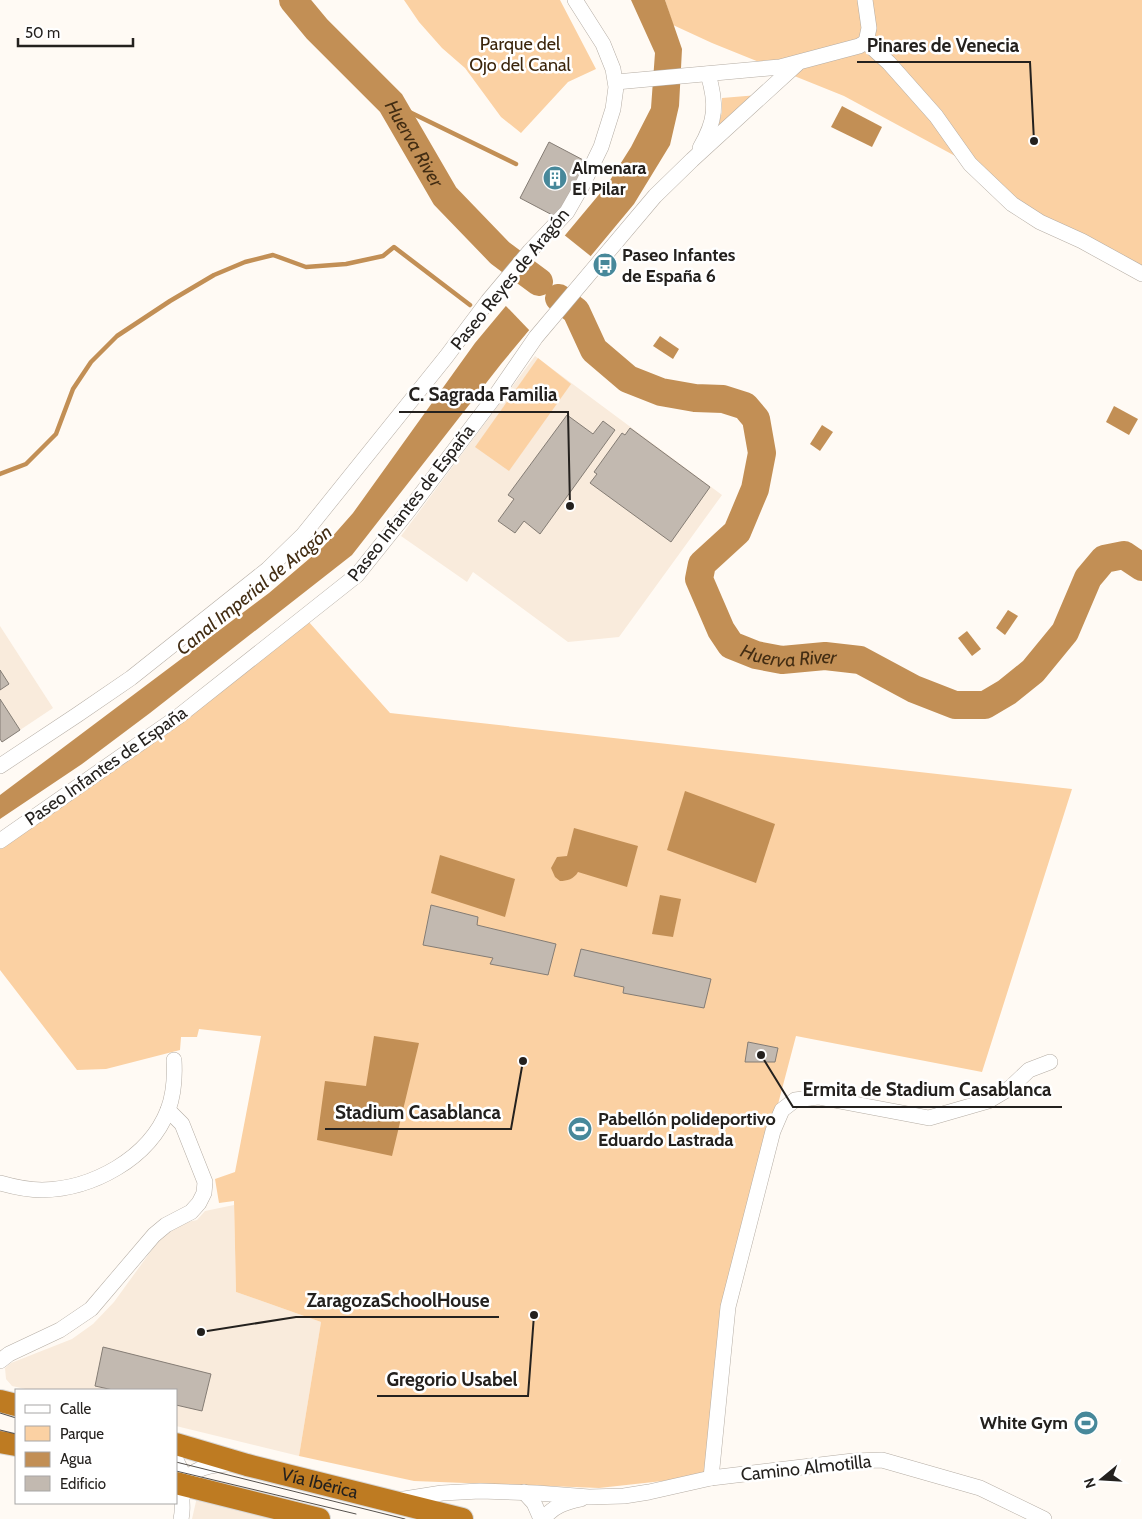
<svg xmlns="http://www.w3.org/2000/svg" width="1142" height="1519" viewBox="0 0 1142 1519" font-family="Cabin,sans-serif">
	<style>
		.built { fill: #f9ebdc }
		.green { fill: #fbd1a3 }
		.water { fill: #c28f55 }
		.pier { fill: #fffaf4 }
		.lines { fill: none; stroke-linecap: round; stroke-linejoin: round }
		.stream { stroke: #c28f55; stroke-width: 4.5 }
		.river { stroke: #c28f55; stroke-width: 28 }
		.building { fill: #c2b9b0; stroke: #847c74 }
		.minor-casing { stroke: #b5ada4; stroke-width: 16 }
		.highway-casing { stroke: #d8d7d6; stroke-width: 24 }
		.minor { stroke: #fff; stroke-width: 15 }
		.highway { stroke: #be7b22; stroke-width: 22 }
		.tram { stroke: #55514d; stroke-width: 1 }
		.labels { text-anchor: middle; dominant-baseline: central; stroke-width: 5; stroke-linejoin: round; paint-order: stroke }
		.park-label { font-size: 18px; fill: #3b250b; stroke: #fff }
		.poi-label { font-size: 18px; font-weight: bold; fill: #24211e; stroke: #fff; text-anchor: start }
		.street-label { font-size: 18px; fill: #24211e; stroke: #fff }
		.water-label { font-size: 19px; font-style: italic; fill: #432d13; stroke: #fff }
		.leader { fill: none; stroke: #24211e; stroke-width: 2 }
		.callout-dot { fill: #24211e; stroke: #fff; stroke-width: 2 }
		.callout-label { font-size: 19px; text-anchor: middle; font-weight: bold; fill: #24211e; stroke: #fff; stroke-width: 5; stroke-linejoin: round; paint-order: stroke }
	</style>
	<rect width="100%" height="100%" fill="#fffaf4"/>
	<!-- built -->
	<g class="built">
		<polygon points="535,356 722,495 619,637 568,642 473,572 467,582 401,536"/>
		<polygon points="0,626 53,708 20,730 0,699 0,690 9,684 0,670"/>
		<polygon points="234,1205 236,1292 321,1322 299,1456 176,1426 176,1390 30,1390 12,1386 6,1379 5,1368 11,1363 72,1339 93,1324 114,1302 159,1240 169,1231 183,1223 197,1220 205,1211"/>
		<polygon points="197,1497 281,1519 192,1519"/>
	</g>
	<!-- green -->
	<g class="green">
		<polygon points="404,0 560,0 596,69 568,82 521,133 501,117 465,68 442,48 419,22"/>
		<polygon points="665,0 1142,0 1142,274 1040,222 970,164 844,96 712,43 673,25"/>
		<polygon points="758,95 717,129 722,112 722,98"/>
		<polygon points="538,358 571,384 509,471 475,447"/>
		<polygon points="308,621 390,713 1072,789 982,1072 796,1036 725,1305 708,1476 599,1488 414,1481 299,1456 321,1322 236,1292 234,1201 219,1203 215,1179 235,1172 261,1036 199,1029 197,1037 181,1037 180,1050 106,1069 77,1070 0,970 0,846"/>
	</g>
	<!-- water -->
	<g class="water">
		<polygon points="631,0 665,0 682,49 679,106 670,145 634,204 501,364 352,555 150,713 82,764 0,819 0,795 269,593 323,547 353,513 475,343 607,185 631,147 651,108 655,53"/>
		<polygon points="842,106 882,127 872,147 831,127"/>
		<polygon points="660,336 679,349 673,359 653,346"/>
		<polygon points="1114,406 1138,419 1129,435 1106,422"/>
		<polygon points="822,425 833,432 820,451 810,444"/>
		<polygon points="1008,610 1018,616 1005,635 996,628"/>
		<polygon points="967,631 981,649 972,656 958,638"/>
		<polygon points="685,791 775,824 756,883 667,850"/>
		<path d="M 574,828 L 638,846 L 627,887 L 578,872 C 574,879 567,881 560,881 L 555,877 L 551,868 L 557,857 L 567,856 Z"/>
		<polygon points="440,855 515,879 505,917 431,893"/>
		<polygon points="660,895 681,899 673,937 652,934"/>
		<polygon points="374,1036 419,1043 392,1156 317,1140 325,1081 366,1086"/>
	</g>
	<!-- pier -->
	<polygon class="pier" points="563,234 593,258 531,332 505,305"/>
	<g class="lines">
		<!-- stream -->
		<g class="stream">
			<polyline points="391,103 516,164"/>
			<polyline points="0,474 26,464 56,434 73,389 91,362 117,336 170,301 214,275 245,262 273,255 306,267 346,264 383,256 394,247 470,305"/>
		</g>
		<!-- river -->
		<g class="river">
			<path id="s1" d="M 293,0 L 317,29 L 391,103 L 445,196 L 500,253 L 539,282"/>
			<path id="s2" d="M 559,298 L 576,311 L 594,350 L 628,379 L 661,392 L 695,398 L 723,399 L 745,406 L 756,419 L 762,453 L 755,489 L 737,532 L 702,564 L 699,579 L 721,630 L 731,645 L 756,655 L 782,660 L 825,656 L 860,660 L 914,689 L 955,705 L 985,705 L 1007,692 L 1033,671 L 1065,632 L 1088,578 L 1104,559 L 1124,555 L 1142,567"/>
		</g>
	</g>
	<!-- building -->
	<g class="building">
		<polygon points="549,142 587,162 558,218 520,198"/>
		<polygon points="567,415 593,434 603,421 615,430 540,534 524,521 515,533 498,521 514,499 508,495"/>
		<polygon points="630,428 710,487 671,542 590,483 597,474 594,472 622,433 625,435"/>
		<polygon points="0,670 9,684 0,690"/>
		<polygon points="0,699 20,730 2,742 0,739"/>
		<polygon points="431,905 478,917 477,925 556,944 548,975 490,964 493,958 423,945"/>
		<polygon points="581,949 711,979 704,1008 623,993 624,987 574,976"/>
		<polygon points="748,1042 778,1048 775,1062 745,1062"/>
		<polygon points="103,1347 211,1374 202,1411 176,1405 176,1390 113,1390 95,1386"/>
	</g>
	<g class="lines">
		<defs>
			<g id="minor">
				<polyline points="865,0 869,28 866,42"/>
				<polyline points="866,42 889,63 936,116 970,164 1012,204 1040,222 1082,241 1142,274"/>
				<polyline points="616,82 780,67 859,46 866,42"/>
				<path d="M 700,148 C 716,121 717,104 708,74"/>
				<polyline points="0,766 77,715 131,678 268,569 303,535 446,357 488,301 530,251 567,212 583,184 601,147 613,109 616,87 613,69 603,44 575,0"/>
				<polyline points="0,841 179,716 357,575 409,510 496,395 536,337 655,196 692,160 797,64"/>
				<path d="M 0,1183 C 14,1187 27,1190 42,1190 C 92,1189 149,1159 168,1110 C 174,1094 175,1077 174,1060"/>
				<polyline points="0,1361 9,1354 60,1330 91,1309 154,1235 166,1225 191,1212 199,1203 204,1193 205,1182 182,1124 168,1110"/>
				<polyline points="176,1460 182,1472 185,1485"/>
				<polyline points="711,1478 728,1307 773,1131 782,1110 795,1100 818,1097 929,1118 988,1101 1010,1088 1029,1070 1050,1062"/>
				<polyline points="524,1492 534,1503 541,1519"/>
				<polyline points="398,1500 442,1493 480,1491 537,1493 589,1497 624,1496 649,1492 711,1478 853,1461 882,1460 980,1488 1044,1519"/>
				<path d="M 181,1519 C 183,1510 182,1508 182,1500 C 183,1470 203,1465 228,1464"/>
				<path d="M 544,1519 C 552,1506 567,1502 581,1499"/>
			</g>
			<g id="highway">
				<polyline points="0,1401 16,1405"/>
				<polyline points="0,1442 16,1445"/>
				<path id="s3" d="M 176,1444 L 247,1465 L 462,1519"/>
				<polyline points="176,1483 319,1519"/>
			</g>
		</defs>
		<!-- minor casing -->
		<use href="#minor" class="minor-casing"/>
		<!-- highway casing -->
		<use href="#highway" class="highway-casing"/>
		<!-- minor -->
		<use href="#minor" class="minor"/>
		<!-- highway -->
		<use href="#highway" class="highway"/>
		<!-- tram -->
		<g class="tram">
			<polyline points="0,1413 16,1418"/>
			<polyline points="0,1430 16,1434"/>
			<polyline points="176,1462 405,1519"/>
			<polyline points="176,1471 356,1514"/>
		</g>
	</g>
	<!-- icons -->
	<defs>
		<symbol id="building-disc" viewBox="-11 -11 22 22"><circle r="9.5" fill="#47889a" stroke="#fff"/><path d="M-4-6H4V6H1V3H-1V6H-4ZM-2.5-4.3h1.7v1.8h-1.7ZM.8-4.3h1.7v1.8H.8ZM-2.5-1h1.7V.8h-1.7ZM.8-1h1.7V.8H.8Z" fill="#fff"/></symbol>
		<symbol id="bus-disc" viewBox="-11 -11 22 22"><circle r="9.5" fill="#47889a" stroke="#fff"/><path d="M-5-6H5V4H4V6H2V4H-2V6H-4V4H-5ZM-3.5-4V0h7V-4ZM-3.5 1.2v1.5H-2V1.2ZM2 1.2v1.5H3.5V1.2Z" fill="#fff"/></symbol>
		<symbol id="stadium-disc" viewBox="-11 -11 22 22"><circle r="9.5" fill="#47889a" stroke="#fff"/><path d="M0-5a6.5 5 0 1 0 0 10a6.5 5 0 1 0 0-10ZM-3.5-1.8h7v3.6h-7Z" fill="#fff"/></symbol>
	</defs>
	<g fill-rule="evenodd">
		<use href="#building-disc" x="541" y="164" width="28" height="28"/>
		<use href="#bus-disc" x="591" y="251" width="28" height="28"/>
		<use href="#stadium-disc" x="566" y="1115" width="28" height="28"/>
		<use href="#stadium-disc" x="1072" y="1409" width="28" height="28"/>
	</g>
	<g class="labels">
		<!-- park labels -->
		<g class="park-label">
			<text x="520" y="44">Parque del<tspan x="520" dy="21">Ojo del Canal</tspan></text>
		</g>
		<!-- poi labels -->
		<g class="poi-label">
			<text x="572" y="168">Almenara<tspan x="572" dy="21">El Pilar</tspan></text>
			<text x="622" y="255">Paseo Infantes<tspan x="622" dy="21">de España 6</tspan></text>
			<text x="598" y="1119">Pabellón polideportivo<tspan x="598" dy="21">Eduardo Lastrada</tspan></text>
			<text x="1068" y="1423" text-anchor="end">White Gym</text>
		</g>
		<!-- street labels -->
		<g class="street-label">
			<text transform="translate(510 279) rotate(-51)">Paseo Reyes de Aragón</text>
			<text transform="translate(411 503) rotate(-52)">Paseo Infantes de España</text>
			<text transform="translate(106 766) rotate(-35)">Paseo Infantes de España</text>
			<text transform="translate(806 1468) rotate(-6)">Camino Almotilla</text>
			<text stroke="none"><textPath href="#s3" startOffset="149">Vía Ibérica</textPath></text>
		</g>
		<!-- water labels -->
		<g class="water-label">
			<text stroke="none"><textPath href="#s1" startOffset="189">Huerva River</textPath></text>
			<text transform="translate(254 590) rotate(-39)">Canal Imperial de Aragón</text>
			<text stroke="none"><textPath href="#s2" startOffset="561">Huerva River</textPath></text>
		</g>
	</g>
	<!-- callouts -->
	<path class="leader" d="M1034 141L1030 62H857M570 506L568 412H399M761 1055L793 1107H1062M523 1061L511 1129H325M201 1332L296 1317H499M534 1315L528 1396H377"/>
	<g class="callout-dot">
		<circle cx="1034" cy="141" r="5"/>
		<circle cx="570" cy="506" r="5"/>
		<circle cx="761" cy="1055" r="5"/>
		<circle cx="523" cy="1061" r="5"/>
		<circle cx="201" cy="1332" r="5"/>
		<circle cx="534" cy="1315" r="5"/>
	</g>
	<g class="callout-label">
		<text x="943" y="52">Pinares de Venecia</text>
		<text x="483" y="401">C. Sagrada Familia</text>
		<text x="927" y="1096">Ermita de Stadium Casablanca</text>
		<text x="418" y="1119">Stadium Casablanca</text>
		<text x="398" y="1307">ZaragozaSchoolHouse</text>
		<text x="452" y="1386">Gregorio Usabel</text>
	</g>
	<!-- legend -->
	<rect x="15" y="1389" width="162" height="115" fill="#ffffff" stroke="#a7a6a5"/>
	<rect x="25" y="1405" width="25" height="8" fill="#ffffff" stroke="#a7a6a5"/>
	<text x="60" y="1414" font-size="15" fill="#24211e">Calle</text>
	<rect x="25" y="1426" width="25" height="15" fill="#fbd1a3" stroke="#a7a6a5"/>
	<text x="60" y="1439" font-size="15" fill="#24211e">Parque</text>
	<rect x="25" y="1452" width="25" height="15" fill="#c28f55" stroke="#a7a6a5"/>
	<text x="60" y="1464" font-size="15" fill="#24211e">Agua</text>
	<rect x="25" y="1476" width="25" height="15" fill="#c2b9b0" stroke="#a7a6a5"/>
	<text x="60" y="1489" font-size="15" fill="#24211e">Edificio</text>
	<!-- north arrow -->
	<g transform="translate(1102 1479) rotate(252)" stroke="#ffffff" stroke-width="4" paint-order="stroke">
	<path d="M0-4L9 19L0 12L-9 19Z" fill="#24211e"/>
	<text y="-8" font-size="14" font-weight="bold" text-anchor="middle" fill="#24211e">N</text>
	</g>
	<!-- scale -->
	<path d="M18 38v8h115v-8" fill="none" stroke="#24211e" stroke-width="2.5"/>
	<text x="25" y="38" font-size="15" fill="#24211e" stroke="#ffffff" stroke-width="4" paint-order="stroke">50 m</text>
</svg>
